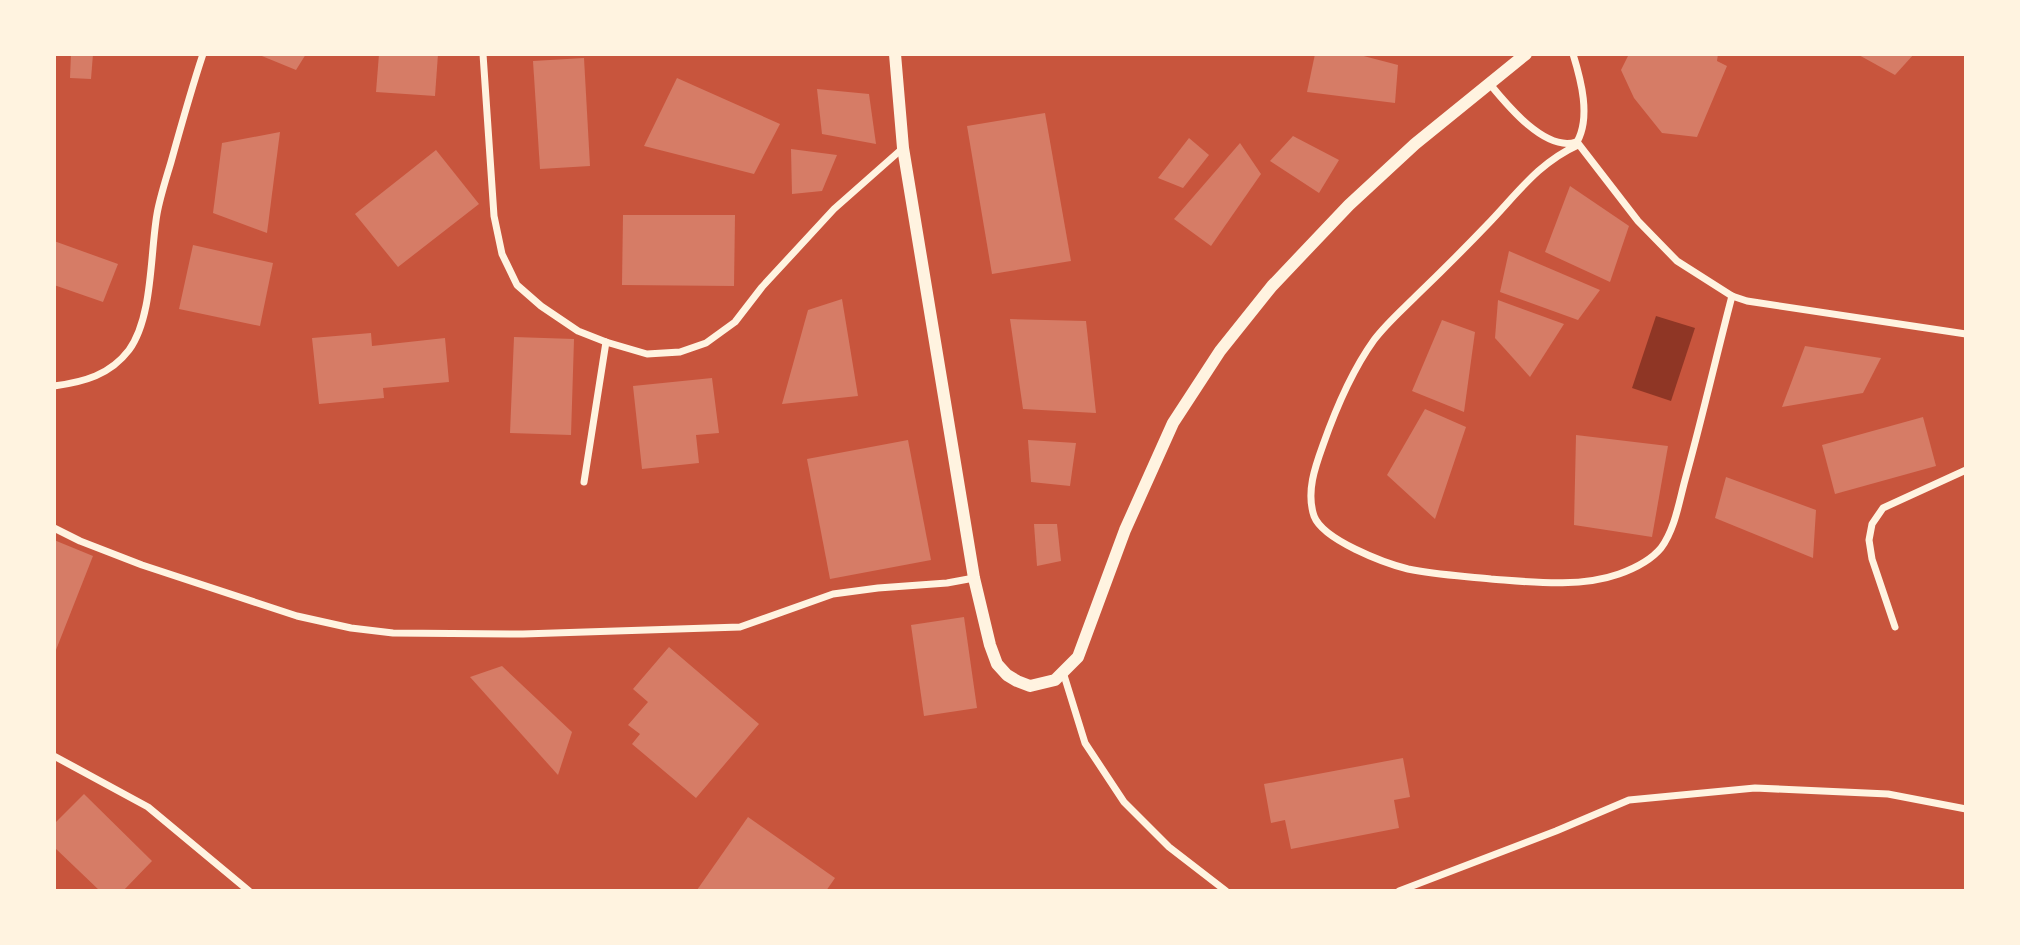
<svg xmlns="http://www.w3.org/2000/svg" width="2020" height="945" viewBox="0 0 2020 945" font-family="'Fira Sans',sans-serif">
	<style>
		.water { fill: #8f3625 }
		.building { fill: #d67c66 }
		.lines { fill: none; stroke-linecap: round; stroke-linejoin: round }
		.minor { stroke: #fff3e0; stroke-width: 7 }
		.tertiary { stroke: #fff3e0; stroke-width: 12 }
	</style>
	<rect width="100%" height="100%" fill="#c8553d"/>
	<!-- water -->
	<polygon class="water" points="1656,316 1695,328 1671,401 1632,388"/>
	<!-- building -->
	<g class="building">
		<polygon points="71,54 93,54 91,79 70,78"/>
		<polygon points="257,54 306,54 296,70"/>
		<polygon points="379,54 438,54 435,96 376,92"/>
		<polygon points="1315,54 1356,54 1398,65 1395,103 1307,92"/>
		<polygon points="1629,54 1718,54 1717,61 1727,66 1697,137 1662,133 1634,98 1621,70"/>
		<polygon points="1857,54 1914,54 1895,75"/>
		<polygon points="584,58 590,166 540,169 533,61"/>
		<polygon points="677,78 780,124 754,174 644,146"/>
		<polygon points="817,89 869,94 876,144 822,134"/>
		<polygon points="1045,113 1071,261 992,274 967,126"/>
		<polygon points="280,132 267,233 213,213 222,143"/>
		<polygon points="1293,136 1339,160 1319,193 1270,161"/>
		<polygon points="1189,138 1209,155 1183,188 1158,178"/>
		<polygon points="1240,143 1261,174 1211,246 1174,219"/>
		<polygon points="791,149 837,155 822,191 792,194"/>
		<polygon points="436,150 479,204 398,267 355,214"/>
		<polygon points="1570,186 1629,226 1610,282 1545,252"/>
		<polygon points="623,215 735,215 734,286 622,285"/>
		<polygon points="54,241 118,264 103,302 54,285"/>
		<polygon points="193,245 273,263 260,326 179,309"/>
		<polygon points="1509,251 1600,290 1578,320 1500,292"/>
		<polygon points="842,299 858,396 782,404 808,310"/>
		<polygon points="1498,300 1564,324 1530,377 1495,338"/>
		<polygon points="1010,319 1086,321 1096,413 1023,409"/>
		<polygon points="1442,320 1475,332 1464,412 1412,391"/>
		<polygon points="371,333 372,346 445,338 449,382 383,388 384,398 319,404 312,338"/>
		<polygon points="514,337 574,339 571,435 510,433"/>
		<polygon points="1805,346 1881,358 1863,393 1782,407"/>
		<polygon points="712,378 719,433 696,435 699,463 642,469 633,386"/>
		<polygon points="1425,409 1466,427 1435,519 1387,475"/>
		<polygon points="1923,417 1936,466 1835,494 1822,445"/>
		<polygon points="1576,435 1668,446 1652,537 1574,525"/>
		<polygon points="908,440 931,560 830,579 807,459"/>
		<polygon points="1028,440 1076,443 1070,486 1031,482"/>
		<polygon points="1726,477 1816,510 1813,558 1715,518"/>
		<polygon points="1034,524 1057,524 1061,561 1037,566"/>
		<polygon points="54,540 93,556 54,655"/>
		<polygon points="964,617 977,708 924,716 911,625"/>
		<polygon points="669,647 759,724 696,798 632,744 640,734 628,725 648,702 633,689"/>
		<polygon points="502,666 572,732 558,775 470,677"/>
		<polygon points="1403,758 1410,797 1394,800 1399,828 1291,849 1285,820 1271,823 1264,784"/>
		<polygon points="84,794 152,861 123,891 100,891 54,847 54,824"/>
		<polygon points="748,817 835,878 826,891 697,890"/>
	</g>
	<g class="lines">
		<!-- minor -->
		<g class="minor">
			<polyline points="483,54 494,216 502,254 517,285 541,306 578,331 606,342 647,354 680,352 706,343 735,322 762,287 834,209 903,148"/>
			<path d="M 1573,54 C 1581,80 1591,117 1577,142"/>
			<path d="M 1489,83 C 1507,105 1545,152 1576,142"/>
			<polyline points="1577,142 1638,221 1677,261 1732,296 1747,301 1966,334"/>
			<path d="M 1578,145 C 1538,163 1517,194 1487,225 C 1464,249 1440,273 1416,296 C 1402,310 1386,324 1374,340 C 1351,372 1336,408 1323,445 C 1315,467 1306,492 1314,516 C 1323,540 1384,563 1408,569 C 1436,575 1464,576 1491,579 C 1531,582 1580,588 1619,574 C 1633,569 1651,560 1661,548 C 1675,529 1679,502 1685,480 C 1702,419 1716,357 1732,296"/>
			<path d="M 54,386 C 84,382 110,375 129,350 C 153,317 150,254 157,214 C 160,197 166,179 171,162 C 181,126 191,90 203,54"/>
			<polyline points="584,482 606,342"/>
			<polyline points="54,528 80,541 142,565 297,616 351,628 393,633 523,634 740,627 833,594 878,588 947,583 974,578"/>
			<polyline points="1895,627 1872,559 1869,540 1872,524 1883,508 1966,470"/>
			<polyline points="1063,672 1085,743 1124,802 1169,847 1226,891"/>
			<polyline points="54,756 148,807 249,891"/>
			<polyline points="1399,891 1556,831 1629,800 1755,788 1888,794 1966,809"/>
		</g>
		<!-- tertiary -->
		<polyline class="tertiary" points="895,54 903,148 974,578 990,645 997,664 1007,675 1017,681 1030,686 1055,680 1078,657 1125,530 1173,423 1220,351 1272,286 1349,205 1415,144 1526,54"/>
	</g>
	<!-- border -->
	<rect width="2020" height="945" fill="none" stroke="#fff3e0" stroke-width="112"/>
</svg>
